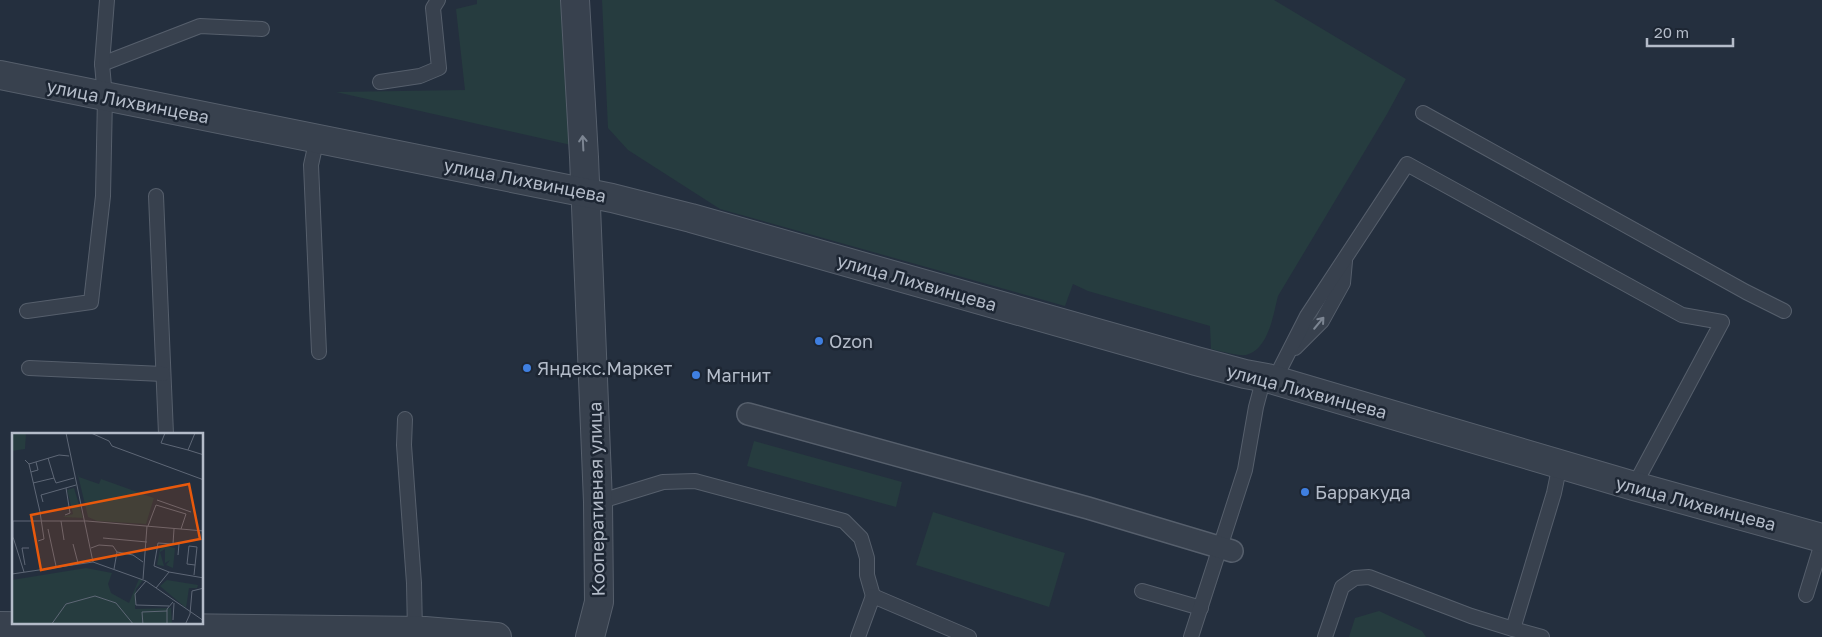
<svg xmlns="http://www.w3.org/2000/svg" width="1822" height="637" viewBox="0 0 1822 637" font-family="'Golos Text',sans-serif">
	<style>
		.green { fill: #263c3f }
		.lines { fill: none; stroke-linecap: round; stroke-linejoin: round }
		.service-casing { stroke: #565f6c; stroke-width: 16 }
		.pedestrian-casing { stroke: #565f6c; stroke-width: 24 }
		.minor-casing { stroke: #565f6c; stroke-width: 30 }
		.service { stroke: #38414e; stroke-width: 14 }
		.pedestrian { stroke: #38414e; stroke-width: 21 }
		.minor { stroke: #38414e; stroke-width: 28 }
		.oneway { stroke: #7c8592 }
		.shop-dot { fill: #3f7fe0; stroke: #1d2633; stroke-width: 2 }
		.labels { text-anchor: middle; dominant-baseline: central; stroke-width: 5; stroke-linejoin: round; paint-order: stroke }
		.street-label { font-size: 18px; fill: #b4bcc9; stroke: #1d2633 }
		.poi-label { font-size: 18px; fill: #b4bcc9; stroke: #1d2633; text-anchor: start }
		.inset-road { fill: none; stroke: #5e6776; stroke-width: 1 }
		.view { fill: #e8590c; fill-opacity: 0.15; stroke: #e8590c; stroke-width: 2.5 }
		.inset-edge { fill: none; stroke: #b4bcc9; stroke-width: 2.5 }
	</style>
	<rect width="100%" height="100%" fill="#242f3e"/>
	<!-- green -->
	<g class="green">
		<polygon points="477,0 561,0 571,145 336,92 465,90 456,9 477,4"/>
		<path d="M 602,0 L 1274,0 L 1406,79 L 1387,114 L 1278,296 C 1273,315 1269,349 1246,355 C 1239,356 1219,351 1211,349 L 1210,326 L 1088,291 L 1073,284 L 1065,306 L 720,209 L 628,150 L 608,128 Z"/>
		<polygon points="754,441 902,482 896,507 747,466"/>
		<polygon points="933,512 1065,553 1049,607 916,565"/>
		<polygon points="1379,611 1422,631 1426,637 1349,637 1355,618"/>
	</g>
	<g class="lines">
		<defs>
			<g id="service">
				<polyline points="102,64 200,26 262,29"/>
				<polyline points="380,82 420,76 439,68 433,8 438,0"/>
				<polyline points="1423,113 1746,292 1784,311"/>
				<polyline points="317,138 311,165 319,352"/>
				<polyline points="156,196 166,434"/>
				<polyline points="27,311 91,302 103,196 105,97 102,64 107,0"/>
				<polyline points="1295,348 1322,321 1343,283 1345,261"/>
				<polyline points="29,368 163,374"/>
				<polyline points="1278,381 1281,367 1307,316 1407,164 1682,315 1722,322 1634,486"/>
				<polyline points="405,419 404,445 414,583 415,632"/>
				<polyline points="598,502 663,482 695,481 844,521 861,538 867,558 867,575 873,596"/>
				<polyline points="1142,591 1201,608"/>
				<polyline points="1806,595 1822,543"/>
				<polyline points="1513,629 1542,637"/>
				<polyline points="858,637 873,596 969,637"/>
				<polyline points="1191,637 1245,470 1256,407 1264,377"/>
				<polyline points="1325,637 1342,587 1355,578 1369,577 1471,616 1513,629 1554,493 1560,464"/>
			</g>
			<polyline id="pedestrian" points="748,414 1088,508 1232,551"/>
			<g id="minor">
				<polyline points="575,0 584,157 598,502 599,602 590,637"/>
				<polyline points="0,75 612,198 691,218 1196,361 1245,374 1267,378 1634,486 1822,538"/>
				<polyline points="0,626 425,631 497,637"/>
			</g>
		</defs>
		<!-- service casing -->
		<use href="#service" class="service-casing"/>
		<!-- pedestrian casing -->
		<use href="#pedestrian" class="pedestrian-casing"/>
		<!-- minor casing -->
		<use href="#minor" class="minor-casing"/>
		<!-- service -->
		<use href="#service" class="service"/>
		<!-- pedestrian -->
		<use href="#pedestrian" class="pedestrian"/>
		<!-- minor -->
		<use href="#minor" class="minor"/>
	</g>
	<!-- one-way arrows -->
	<defs><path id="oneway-shaft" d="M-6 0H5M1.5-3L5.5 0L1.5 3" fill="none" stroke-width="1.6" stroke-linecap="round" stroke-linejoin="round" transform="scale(1.25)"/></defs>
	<g class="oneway">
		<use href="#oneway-shaft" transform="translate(583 143) rotate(-93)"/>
		<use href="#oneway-shaft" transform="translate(1319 323) rotate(-50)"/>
	</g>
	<!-- markers -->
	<g class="shop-dot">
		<circle cx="819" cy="341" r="5"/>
		<circle cx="527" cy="368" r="5"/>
		<circle cx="696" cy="375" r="5"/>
		<circle cx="1305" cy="492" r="5"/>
	</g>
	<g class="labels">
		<!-- street labels -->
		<g class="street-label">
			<text transform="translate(128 101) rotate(11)">улица Лихвинцева</text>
			<text transform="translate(525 180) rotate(11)">улица Лихвинцева</text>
			<text transform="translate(917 282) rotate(16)">улица Лихвинцева</text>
			<text transform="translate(1307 391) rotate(15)">улица Лихвинцева</text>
			<text transform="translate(596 499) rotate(-91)">Кооперативная улица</text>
			<text transform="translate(1696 503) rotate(15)">улица Лихвинцева</text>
		</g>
		<!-- poi labels -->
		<g class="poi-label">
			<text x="829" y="341">Ozon</text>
			<text x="537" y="368">Яндекс.Маркет</text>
			<text x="706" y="375">Магнит</text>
			<text x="1315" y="492">Барракуда</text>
		</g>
	</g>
	<!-- overview -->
	<g transform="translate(12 433)">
		<rect width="191" height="191" fill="#242f3e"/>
		<path d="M 0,0 L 14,0 L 13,16 L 0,18 ZM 65,38 L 67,44 L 87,51 L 89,46 L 142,65 L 134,91 L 85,88 L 76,84 ZM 62,55 L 71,85 L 50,84 L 61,81 L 55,57 ZM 149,112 L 163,115 L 161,135 L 154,132 L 158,127 L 153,130 L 153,116 L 148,119 L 152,133 L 145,132 ZM 74,135 L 100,140 L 96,151 L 99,160 L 117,170 L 127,146 L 131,147 L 124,156 L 123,176 L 159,175 L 160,191 L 163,192 L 0,192 L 0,147 ZM 155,147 L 186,152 L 185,155 L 177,155 L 174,175 L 148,153 Z" fill="#263c3f"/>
		<path class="inset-road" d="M 54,0 L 81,129M 79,0 L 97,8 L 100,13 L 192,47M 153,0 L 149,10 L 176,17M 183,0 L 176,17 L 192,22M 13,27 L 17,31 L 28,79 L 32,106 L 26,108M 17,31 L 47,22 L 57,23M 19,39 L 26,37 L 24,29M 42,45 L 44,50 L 62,45M 21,50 L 42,45 L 36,25M 145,67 L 179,79M 31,69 L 29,62 L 64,52M 53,82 L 58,80 L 54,55M 0,88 L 75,88 L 192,98M 1,88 L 1,104 L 12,139M 49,88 L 52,107M 136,93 L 144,72 L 174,81 L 169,96M 36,96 L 44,133M 91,105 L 135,109M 61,111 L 66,130M 161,111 L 167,111 L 166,122M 79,115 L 87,112 L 101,113 L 105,119M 13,132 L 10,115 L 17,115M 102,136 L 105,119 L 121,122 L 131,129M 157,139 L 142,133 L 146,110 L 161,111 L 162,96M 0,141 L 81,129 L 134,148 L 192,188M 182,142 L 185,114 L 177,113 L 175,131 L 183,132M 131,146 L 135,93M 134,148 L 123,161 L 124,172 L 157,173M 144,155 L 157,139 L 192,145M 161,187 L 162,170M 39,192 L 54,171 L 83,163 L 104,170 L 122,192M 131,192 L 130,179 L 155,178M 155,192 L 155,176 L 161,169M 173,192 L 178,181 L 180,158 L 192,155"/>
		<path class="view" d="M 177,51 L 188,106 L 29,137 L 19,82 Z"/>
		<rect width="191" height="191" class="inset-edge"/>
	</g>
	<!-- scale -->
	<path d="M1647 38v8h86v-8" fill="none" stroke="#b4bcc9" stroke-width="2.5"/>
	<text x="1654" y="38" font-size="15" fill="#b4bcc9" stroke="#1d2633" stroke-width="4" paint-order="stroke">20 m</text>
</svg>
